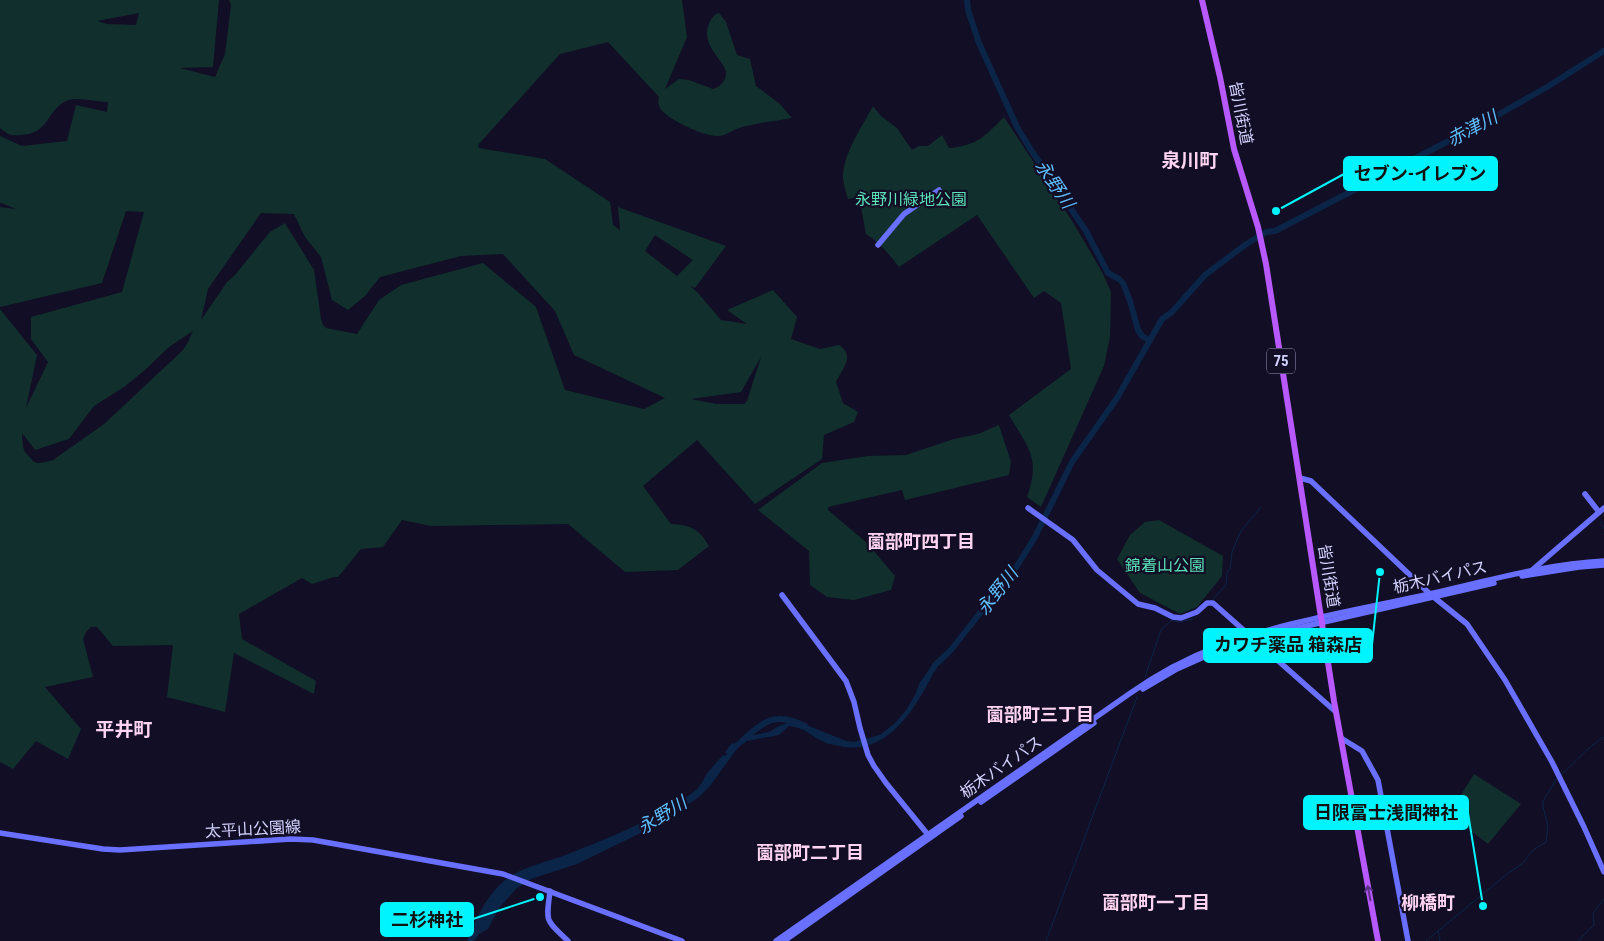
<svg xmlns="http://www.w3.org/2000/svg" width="1604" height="941" viewBox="0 0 1604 941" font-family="'Roboto Condensed','Noto Sans JP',sans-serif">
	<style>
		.green { fill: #112f2c; fill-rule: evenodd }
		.water { fill: #0b2548 }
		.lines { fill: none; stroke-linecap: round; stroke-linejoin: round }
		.stream { stroke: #0b2548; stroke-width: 1 }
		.river { stroke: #0b2548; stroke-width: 6 }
		.secondary { stroke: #696fff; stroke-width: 5.5 }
		.primary { stroke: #b759ff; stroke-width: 6 }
		.oneway { stroke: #5c3087 }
		.labels { text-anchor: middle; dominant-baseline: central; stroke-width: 4.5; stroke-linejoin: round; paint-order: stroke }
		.shield { fill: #110e25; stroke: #9a97be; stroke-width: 1 }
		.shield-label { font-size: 15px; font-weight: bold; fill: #d4d2ff }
		.street-label { font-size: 16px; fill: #d4d2ff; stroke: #110e25 }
		.park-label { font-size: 16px; fill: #5be2b8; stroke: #110e25 }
		.water-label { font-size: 18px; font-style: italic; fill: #60bfff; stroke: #110e25 }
		.neighbourhood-label { font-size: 18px; font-weight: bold; fill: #ffd4f2; stroke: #110e25 }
		.quarter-label { font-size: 19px; font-weight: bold; fill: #ffd4f2; stroke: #110e25 }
		.leader { fill: none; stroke: #00f4fd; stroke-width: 2 }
		.callout-dot { fill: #00f4fd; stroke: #110e25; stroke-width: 2 }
		.callout { fill: #00f4fd; stroke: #00f4fd; stroke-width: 2 }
		.callout-label { font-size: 18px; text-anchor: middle; font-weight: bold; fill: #111 }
	</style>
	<rect width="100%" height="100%" fill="#110e25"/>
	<!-- green -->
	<g class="green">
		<path d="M 0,0 L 219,0 L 213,67 L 180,68 L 215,77 L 225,54 L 231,5 L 229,0 L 682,0 L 687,37 L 665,89 L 679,79 L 689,80 L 713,89 C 721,87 727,79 726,71 C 719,55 701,44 709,24 C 711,19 713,15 719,13 L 726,22 L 737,55 L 750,59 L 756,86 L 780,104 L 792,118 C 775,121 756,123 739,128 C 732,130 726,136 718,136 C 705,137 666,119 660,108 C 658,104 658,101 659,97 L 608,42 L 560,54 L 478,145 L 479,148 L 545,159 L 610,202 L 613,225 L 620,230 L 618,207 L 726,246 L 695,288 L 690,286 L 698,293 L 721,320 L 747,324 L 727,310 L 773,290 L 797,317 L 791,339 L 820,349 L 839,345 C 856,356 842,369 836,382 L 843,403 L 858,412 L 854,422 L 824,435 L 822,459 L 755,504 L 697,440 L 643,486 L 671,524 C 690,525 699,528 709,546 L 678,570 L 625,572 L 568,524 L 431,526 L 402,520 L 383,547 L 361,549 L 338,577 L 334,577 L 312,584 L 302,578 L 239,614 L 242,639 L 316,681 L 314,694 L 234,653 L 225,712 L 167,697 L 173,645 L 113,646 L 97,627 L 91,627 L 86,632 L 83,639 L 93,677 L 45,687 L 81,729 L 68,759 L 36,741 L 13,769 L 0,762 L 0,309 L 37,355 L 26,408 L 48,362 L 31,339 L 31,317 L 122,292 L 144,212 L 126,211 L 102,283 L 0,307 L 0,207 L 16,209 L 4,204 L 0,203 L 0,136 L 22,146 L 67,141 L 76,105 L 107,112 L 108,102 C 96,102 76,96 66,101 C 46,111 49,134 21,135 C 10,136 9,135 0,128 ZM 139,13 L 136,25 L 107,24 L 97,21 ZM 261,213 L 294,214 L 305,237 L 321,257 L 332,300 L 348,310 L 365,296 L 380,277 L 461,256 L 503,254 L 555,311 L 574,355 L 665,398 L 644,409 L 565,390 L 536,307 L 483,263 L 401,285 L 379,300 L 357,334 L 326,328 L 323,325 L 321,319 L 314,270 L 285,223 L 270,232 L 264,239 L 235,275 L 227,282 L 201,320 L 208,289 ZM 655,235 L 693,260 L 677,276 L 645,251 ZM 193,331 L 187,344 L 182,351 L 104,424 L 53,460 L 46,462 L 37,463 L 33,461 L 25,452 L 23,447 L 22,433 L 35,450 L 69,439 L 94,406 L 124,387 L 145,370 L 169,347 ZM 761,357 L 747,401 L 744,404 L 716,404 L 691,399 L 741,392 Z"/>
		<path d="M 873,106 L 881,116 L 897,128 L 912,150 L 919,146 L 928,146 L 942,135 L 949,148 C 978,145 984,137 1004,117 L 1074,224 L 1102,272 L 1111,292 L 1110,337 L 1104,366 L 1041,507 L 1027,497 C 1041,457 1028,448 1009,415 L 1071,369 L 1061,303 L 1044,291 L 1034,298 L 977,215 L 899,267 C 889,254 880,243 866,234 L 859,197 L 848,199 C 846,192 844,186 843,179 C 842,155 862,127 873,106 Z"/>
		<polygon points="999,425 1011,462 1009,475 905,500 902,490 828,507 828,510 867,543 895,576 891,590 854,600 827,597 810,585 809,551 758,510 822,463 868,456 906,455 954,439 978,434"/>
		<polygon points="1159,520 1223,556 1222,576 1197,607 1180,614 1140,593 1117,559 1130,535 1145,522"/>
		<polygon points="1474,774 1521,804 1488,844 1449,814"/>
	</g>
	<!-- water -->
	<path class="water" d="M 934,662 L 938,664 C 918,704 889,760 835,745 C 831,744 827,744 824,742 C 811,736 806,728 789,726 L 779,735 L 747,741 L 742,744 L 736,750 L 710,786 L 699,797 L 657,825 L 577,864 L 531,879 L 517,888 L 499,908 L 488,929 L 479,934 L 474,941 L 467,941 C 476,918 486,896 505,880 C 523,866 548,862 568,854 C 609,838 661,817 695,791 C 702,785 703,779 708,772 C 713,766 718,761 723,755 L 725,756 L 727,754 L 725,752 L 732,743 L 734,744 L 743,737 L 769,732 L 779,726 L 793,721 L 804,724 L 846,741 L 854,742 L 880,735 L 895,723 L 907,709 L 916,693 L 919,684 Z"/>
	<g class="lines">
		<!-- stream -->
		<g class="stream">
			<polyline points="1600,521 1604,529"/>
			<polyline points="1213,599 1226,585 1227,572 1230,569 1232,552 1241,531 1261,507"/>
			<polyline points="1145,677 1161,630 1172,620 1179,622 1193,619"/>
			<path d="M 1562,774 C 1576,762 1587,747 1604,737"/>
			<polyline points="1438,931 1440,941"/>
			<polyline points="1046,941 1137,697"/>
			<polyline points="1426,941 1507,874 1523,863 1533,850 1546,842 1548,827 1543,806 1543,801 1557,778"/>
			<polyline points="1578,941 1594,925 1593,913 1604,899"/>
		</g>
		<!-- river -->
		<g class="river">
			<polyline points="967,0 968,10 979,43 1017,127 1031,150 1086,231 1108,273 1119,279 1123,283 1130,301 1138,330 1142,336 1149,340"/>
			<polyline points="933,669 935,665 951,650 1017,566 1035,537 1072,462 1117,398 1162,319 1172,312 1205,275 1245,245 1266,232 1275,231 1489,120 1547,87 1604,51"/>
			<path d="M 742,741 C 763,721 776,711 805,726"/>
		</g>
		<!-- secondary -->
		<g class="secondary">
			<polyline points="878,245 904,214 939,190"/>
			<polyline points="1300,478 1311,481 1430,594 1467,624 1505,680 1552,762 1584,827 1604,872"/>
			<polyline points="1585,494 1599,512"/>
			<polyline points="1028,508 1073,540 1097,570 1138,604 1155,608 1173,617 1181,618 1197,612 1207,603 1213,603 1336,712"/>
			<polyline points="1531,571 1604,508"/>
			<polyline points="1522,576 1579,567 1604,565"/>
			<polyline points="782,595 846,681 854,702 860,728 868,755 874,766 886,783 929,836"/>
			<polyline points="1276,633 1494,583"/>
			<polyline points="1143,689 1177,669 1226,647"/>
			<polyline points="1341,738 1362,751 1378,780 1408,941"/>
			<polyline points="981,802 1094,723"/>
			<polyline points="0,833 103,849 120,850 291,839 313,840 503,874 682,941"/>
			<path d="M 550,891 C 546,923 545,919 568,941"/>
			<path d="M 776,941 L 1129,694 C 1157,674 1187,658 1219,646 C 1286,621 1359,610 1429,594 C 1487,581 1545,564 1604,561"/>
			<polyline points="784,941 961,816"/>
		</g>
		<!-- primary -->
		<polyline class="primary" points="1202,0 1220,77 1234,149 1258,227 1266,264 1334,701 1378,941"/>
	</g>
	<!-- one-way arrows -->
	<defs><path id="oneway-shaft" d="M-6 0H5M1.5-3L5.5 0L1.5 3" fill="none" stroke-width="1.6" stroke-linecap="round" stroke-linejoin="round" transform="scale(1.25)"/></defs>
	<use class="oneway" href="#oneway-shaft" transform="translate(1369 893) rotate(-101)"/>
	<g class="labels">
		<!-- shield labels -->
		<rect class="shield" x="1267" y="348.5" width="28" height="25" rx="4"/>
		<g class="shield-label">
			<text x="1281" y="361">75</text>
		</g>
		<!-- street labels -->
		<g class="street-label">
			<text transform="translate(1241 113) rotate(79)">皆川街道</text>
			<text transform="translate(1329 576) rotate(81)">皆川街道</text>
			<text transform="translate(1440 577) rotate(-13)">栃木バイパス</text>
			<text transform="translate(1001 767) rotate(-35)">栃木バイパス</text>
			<text transform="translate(253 829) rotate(-3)">太平山公園線</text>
		</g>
		<!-- park labels -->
		<g class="park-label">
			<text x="911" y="199">永野川緑地公園</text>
			<text x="1165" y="565">錦着山公園</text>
		</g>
		<!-- water labels -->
		<g class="water-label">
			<text transform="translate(1472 128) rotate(-28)">赤津川</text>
			<text transform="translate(1055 184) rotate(56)">永野川</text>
			<text transform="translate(997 591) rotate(-52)">永野川</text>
			<text transform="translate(662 815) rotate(-32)">永野川</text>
		</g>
		<!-- neighbourhood labels -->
		<g class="neighbourhood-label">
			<text x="921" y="541">薗部町四丁目</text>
			<text x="1040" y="714">薗部町三丁目</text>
			<text x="810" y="852">薗部町二丁目</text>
			<text x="1156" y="902">薗部町一丁目</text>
			<text x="1428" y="902">柳橋町</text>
		</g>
		<!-- quarter labels -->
		<g class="quarter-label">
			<text x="1190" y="160">泉川町</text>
			<text x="124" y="729">平井町</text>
		</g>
	</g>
	<!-- callouts -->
	<path class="leader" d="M1276 211L1344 174M1380 572L1372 645M1483 906L1468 813M540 897L473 919"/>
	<g class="callout-dot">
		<circle cx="1276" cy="211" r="5"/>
		<circle cx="1380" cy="572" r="5"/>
		<circle cx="1483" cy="906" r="5"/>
		<circle cx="540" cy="897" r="5"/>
	</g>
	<g class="callout">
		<rect x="1344" y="157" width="153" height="33" rx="5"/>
		<rect x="1204" y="629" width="168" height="33" rx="5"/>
		<rect x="1304" y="796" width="164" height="33" rx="5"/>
		<rect x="381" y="903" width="92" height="33" rx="5"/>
	</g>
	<g class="callout-label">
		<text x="1420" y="180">セブン-イレブン</text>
		<text x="1288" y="651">カワチ薬品 箱森店</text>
		<text x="1386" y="819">日限冨士浅間神社</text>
		<text x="427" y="926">二杉神社</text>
	</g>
</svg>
